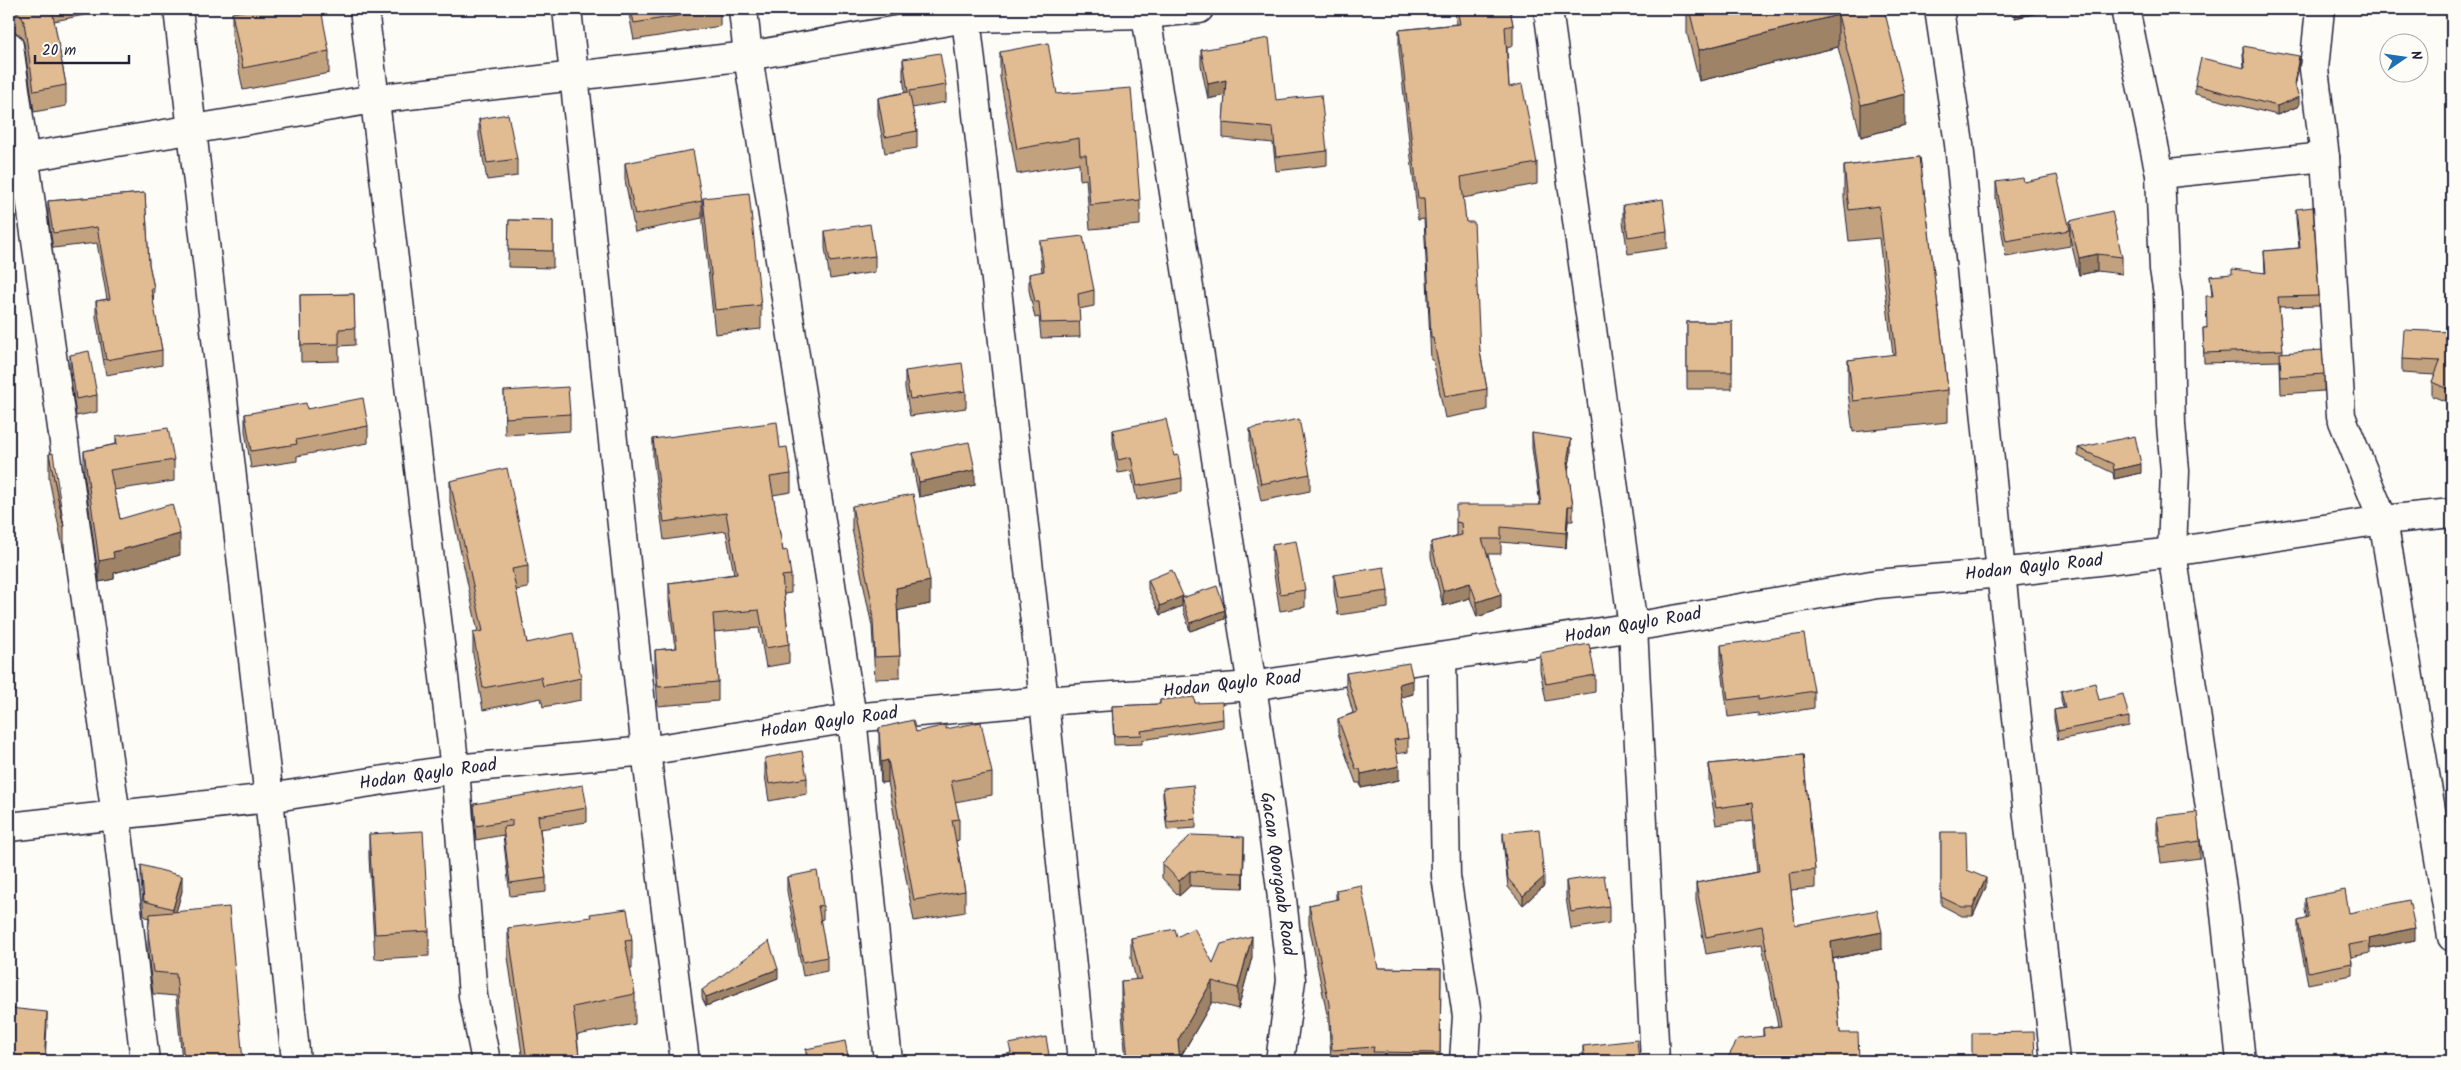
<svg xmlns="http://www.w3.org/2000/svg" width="2461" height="1070" viewBox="0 0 2461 1070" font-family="Kalam,sans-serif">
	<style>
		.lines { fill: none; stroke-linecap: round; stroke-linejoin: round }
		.minor-casing { stroke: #22223b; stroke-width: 31 }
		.tertiary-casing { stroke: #22223b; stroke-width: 31 }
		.minor { stroke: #fdfcf7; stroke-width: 28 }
		.tertiary { stroke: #fdfcf7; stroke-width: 28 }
		.wall { fill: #c2a17e; stroke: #22223b }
		.shaded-wall { fill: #9e8366; stroke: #22223b }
		.building { fill: #e1bb92; stroke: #22223b }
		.labels { text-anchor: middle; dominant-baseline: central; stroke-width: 5; stroke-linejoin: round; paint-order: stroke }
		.street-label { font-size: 18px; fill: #22223b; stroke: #fdfcf7 }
	</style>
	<rect width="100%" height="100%" fill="#fdfcf7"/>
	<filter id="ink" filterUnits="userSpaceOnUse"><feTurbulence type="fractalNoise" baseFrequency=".02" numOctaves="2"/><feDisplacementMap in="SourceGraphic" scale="10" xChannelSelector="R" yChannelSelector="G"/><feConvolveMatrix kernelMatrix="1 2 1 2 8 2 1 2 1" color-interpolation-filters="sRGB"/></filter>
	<g filter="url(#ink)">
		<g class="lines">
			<defs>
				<g id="minor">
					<polyline points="178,9 269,798 296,1061"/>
					<polyline points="364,9 455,769 473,996 486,1061"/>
					<polyline points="567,9 646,751 685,1061"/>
					<polyline points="743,9 748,56 852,718 888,1061"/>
					<polyline points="965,9 1044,701 1082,1061"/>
					<polyline points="1145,9 1252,686 1280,881 1291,980 1280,1061"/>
					<polyline points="1548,9 1633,627 1655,1061"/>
					<polyline points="1939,9 1959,144 2001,573 2055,1061"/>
					<polyline points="2125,9 2160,174 2164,269 2168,294 2171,425 2175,471 2172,552 2223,895 2241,1061"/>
					<polyline points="2320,9 2314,69 2325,157 2341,416 2383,520 2452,937"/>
					<polyline points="9,46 116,816 145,1061"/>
					<polyline points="9,160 374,99 748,56 966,18 1145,14 1199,9"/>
					<polyline points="2160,174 2325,157"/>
					<polyline points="1442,657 1446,876 1467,1016 1464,1061"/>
				</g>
				<polyline id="tertiary" points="9,827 269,798 455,769 646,751 852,718 1044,701 1252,686 1633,627 1877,584 2001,573 2172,552 2383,520 2452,513"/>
			</defs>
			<!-- minor casing -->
			<use href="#minor" class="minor-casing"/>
			<!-- tertiary casing -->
			<use href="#tertiary" class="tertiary-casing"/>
			<!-- minor -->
			<use href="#minor" class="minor"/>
			<!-- tertiary -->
			<use href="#tertiary" class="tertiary"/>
		</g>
		<!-- wall -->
		<g class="wall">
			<polygon points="9,9 115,9 54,21 66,85 66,106 34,112 24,43 21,36 15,32 9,31"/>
			<polygon points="628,9 720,9 720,26 634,40"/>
			<polygon points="1455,9 1510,9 1513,25 1513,46 1507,48 1509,87 1537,163 1537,184 1463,198 1480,352 1487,389 1487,410 1445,418 1433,360 1431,360 1424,219 1418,220 1399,51 1399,30 1456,24"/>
			<polygon points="1687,9 1884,9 1905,125 1861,137 1838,47 1699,81 1687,33"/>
			<polygon points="2013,9 2056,9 2015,18"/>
			<polygon points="232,13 329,51 329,73 243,90 232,35"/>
			<polygon points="2243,46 2299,65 2295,86 2299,106 2277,115 2195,94 2195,85 2244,68 2243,55"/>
			<polygon points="1201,50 1276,100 1327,151 1327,165 1276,171 1273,143 1223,138 1223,123 1225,95 1208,99 1201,65"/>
			<polygon points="1000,52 1057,94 1140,200 1140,225 1090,229 1086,179 1080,180 1079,163 1017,174 1000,77"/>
			<polygon points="903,59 946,85 946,102 912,108 917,131 917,148 885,153 878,115 878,98 905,92 903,76"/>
			<polygon points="479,119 517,159 517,176 487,180 479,136"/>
			<polygon points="1920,157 1948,390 1948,422 1853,432 1848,392 1848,360 1893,355 1879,238 1849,241 1844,198 1844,166"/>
			<polygon points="625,163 702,201 702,218 635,232 625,180"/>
			<polygon points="1996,182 2024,182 2070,230 2070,246 2006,257 1996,198"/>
			<polygon points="145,193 149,264 154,288 153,304 162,350 162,365 106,375 96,317 96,301 107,299 97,243 53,248 48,217 48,201"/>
			<polygon points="703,198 761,305 761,329 715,334 703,222"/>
			<polygon points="1623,205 1667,231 1667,248 1628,254 1623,222"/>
			<polygon points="2296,209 2319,296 2319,306 2279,307 2283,353 2324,374 2324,391 2281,394 2280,361 2204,363 2203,328 2207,328 2212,296 2210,276 2265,273 2264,251 2299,248 2296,219"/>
			<polygon points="509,220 553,221 553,268 508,267"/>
			<polygon points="2070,221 2122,257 2122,274 2097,271 2079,275 2070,238"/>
			<polygon points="825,231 875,256 875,272 830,279 825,248"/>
			<polygon points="1040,241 1094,290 1094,306 1079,309 1080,337 1041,338 1039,317 1035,318 1029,290 1029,274 1042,272 1040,256"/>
			<polygon points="354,294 355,345 339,346 339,361 301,362 300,295"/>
			<rect x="1687" y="322" width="45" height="67"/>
			<polygon points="2452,332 2452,404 2432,396 2432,382 2435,375 2402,373 2402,359"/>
			<polygon points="70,355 97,395 97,412 76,416 70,372"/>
			<polygon points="905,371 966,391 966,408 910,416 905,388"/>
			<polygon points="504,391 570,414 570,431 505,435"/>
			<polygon points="307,409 368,426 368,443 297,456 297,461 251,468 245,431 245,414"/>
			<polygon points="1250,429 1310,474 1310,491 1261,501 1250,446"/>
			<polygon points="1113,430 1182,478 1182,492 1137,500 1131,471 1118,473 1113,444"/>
			<polygon points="1532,433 1571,454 1568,470 1573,506 1573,521 1568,521 1566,548 1501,542 1501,554 1488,554 1501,609 1477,617 1470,598 1443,606 1431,557 1431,542 1456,536 1456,522 1540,505 1532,448"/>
			<polygon points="116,436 174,460 174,481 114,490 120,519 180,555 114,573 114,579 99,582 84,472 84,451 116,444"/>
			<polygon points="653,439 780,448 791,474 791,492 773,495 783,551 791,575 791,593 784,594 789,644 789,663 766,667 759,628 714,632 718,682 718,701 658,706 655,668 655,650 675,648 669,602 669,583 734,574 726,531 664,540 653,457"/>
			<polygon points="2078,448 2141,473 2114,479 2113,473 2078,456"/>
			<polygon points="913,453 975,485 919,497 913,468"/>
			<polygon points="49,454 64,527 64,552 49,479"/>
			<polygon points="450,481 528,566 528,588 516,590 527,643 581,678 581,700 543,707 541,698 483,710 473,654 473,633 478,632 450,502"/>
			<polygon points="852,506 930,604 898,610 900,656 900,678 875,679 872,626 852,529"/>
			<polygon points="1272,545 1305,590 1305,607 1280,611 1272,562"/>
			<polygon points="1334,575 1388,591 1388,608 1338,615 1334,592"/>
			<polygon points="1148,580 1183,598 1225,619 1190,631 1182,606 1160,615 1148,589"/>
			<polygon points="2452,587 2452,608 2450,596 2450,588"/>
			<polygon points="1721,645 1814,691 1814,708 1758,717 1758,713 1728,717 1721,662"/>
			<polygon points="1540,653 1595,675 1595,692 1546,701 1540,670"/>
			<polygon points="1346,673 1413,694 1401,697 1408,738 1408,752 1396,754 1399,780 1361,788 1360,783 1356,783 1338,733 1338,719 1353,713 1346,687"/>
			<polygon points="2061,691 2099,700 2129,717 2129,726 2058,740 2054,719 2054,710 2063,708 2061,699"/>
			<polygon points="1160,700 1195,703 1223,719 1223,727 1142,740 1142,744 1114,745 1112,706 1160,704"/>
			<polygon points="879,728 916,732 946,729 992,773 992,795 955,802 959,819 959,840 956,841 965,891 965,912 914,921 888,782 881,783 879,750"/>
			<polygon points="1803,755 1815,870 1815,888 1791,890 1795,925 1882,949 1833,959 1840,1033 1763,1036 1763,1028 1778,1026 1762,944 1706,954 1696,901 1696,883 1757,872 1752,820 1716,825 1709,782 1709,764"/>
			<polygon points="765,758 807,778 807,794 769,801 765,775"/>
			<polygon points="1163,788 1196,819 1196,828 1167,830 1163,797"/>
			<polygon points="474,804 587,808 587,822 540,829 546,878 546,892 510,896 503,835 476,840 474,817"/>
			<polygon points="2157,817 2200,841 2200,858 2161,863 2157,834"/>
			<polygon points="1941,832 1967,870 1986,887 1973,916 1962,916 1941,905"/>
			<polygon points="1503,833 1544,886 1523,905 1508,887 1503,841"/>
			<polygon points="369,834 429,931 429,956 375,959 369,858"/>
			<polygon points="1244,852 1243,888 1190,886 1179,896 1162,878 1162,863"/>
			<polygon points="141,865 182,891 176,911 243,1061 182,1061 176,996 153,994 148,954 148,932 149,918 144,916 141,880"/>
			<polygon points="787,877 823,905 823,919 820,920 827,957 827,971 803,976 787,891"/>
			<polygon points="1566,881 1609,906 1609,923 1571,929 1566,898"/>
			<polygon points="1336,890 1378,968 1441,969 1440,1061 1331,1061 1329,1024 1309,925 1309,905 1336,900"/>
			<polygon points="2305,898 2349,913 2415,940 2370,949 2370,953 2351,957 2352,963 2352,975 2308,984 2298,932 2298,921 2307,919 2305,910"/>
			<polygon points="508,928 632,940 632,969 630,969 635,994 635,1024 577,1035 579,1056 585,1061 523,1061 508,957"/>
			<polygon points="1177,937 1213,963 1252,957 1238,1009 1212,1002 1180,1058 1180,1061 1126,1061 1121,1002 1121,981 1136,980 1131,958 1131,938"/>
			<polygon points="778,978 706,1006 702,998 702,990"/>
			<polygon points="1583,1046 1639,1061 1583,1061"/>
			<polygon points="806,1049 849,1061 806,1061"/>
		</g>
		<!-- shaded-wall -->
		<g class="shaded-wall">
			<polygon points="2015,9 2056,9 2015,18"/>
			<polygon points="1838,15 1838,47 1699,81 1699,50"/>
			<polygon points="2299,56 2299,65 2294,93 2294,84"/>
			<polygon points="1226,80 1226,95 1208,99 1208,84"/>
			<polygon points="1905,94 1905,125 1861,137 1861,105"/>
			<polygon points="2299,97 2299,106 2277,115 2277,106"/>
			<polygon points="2097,254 2097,271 2079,275 2079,258"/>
			<polygon points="1571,439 1571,454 1567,477 1567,462"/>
			<polygon points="2141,464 2141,473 2114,479 2114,470"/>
			<polygon points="975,470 975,485 919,497 919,482"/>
			<polygon points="1568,506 1568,521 1566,548 1566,533"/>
			<polygon points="180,534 180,555 114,573 114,579 99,582 99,561 113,552"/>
			<polygon points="930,581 930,604 896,611 896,588"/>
			<polygon points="1470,583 1470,598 1443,606 1443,591"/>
			<polygon points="1501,594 1501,609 1477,617 1477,602"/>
			<polygon points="1183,596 1183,603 1182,598 1182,606 1160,615 1160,606"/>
			<polygon points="1225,610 1225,619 1190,631 1190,623"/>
			<polygon points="1413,680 1413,694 1399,698 1399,684"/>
			<polygon points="888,760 888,782 881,783 881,762"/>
			<polygon points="1399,766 1399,780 1361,788 1361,774"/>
			<polygon points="1244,837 1244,852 1243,888 1243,873"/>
			<polygon points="1190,871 1190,886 1179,896 1179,881"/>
			<polygon points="182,876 182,891 173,924 173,909"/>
			<polygon points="1544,877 1544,886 1523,905 1523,896"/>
			<polygon points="1986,878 1986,887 1973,916 1973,907"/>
			<polygon points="2415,928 2415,940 2370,949 2369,938"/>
			<polygon points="1882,932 1882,949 1831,959 1831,942"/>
			<polygon points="1252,936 1252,957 1238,1009 1238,988"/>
			<polygon points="778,969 778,978 706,1006 706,997"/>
			<polygon points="1212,981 1212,1002 1178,1061 1178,1040"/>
			<polygon points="47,1012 47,1025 45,1061 45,1047"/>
		</g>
		<!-- building -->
		<g class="building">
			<polygon points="9,9 52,9 66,85 34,91 24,22 21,15 15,11 9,10"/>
			<polygon points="256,9 321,9 329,51 243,68 232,13"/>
			<polygon points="631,9 720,9 634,23"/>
			<polygon points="1457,9 1510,9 1513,25 1505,27 1509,87 1522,84 1537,163 1461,177 1466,222 1474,222 1480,352 1487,389 1445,396 1433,338 1431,338 1424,198 1418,198 1399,30 1460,24"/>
			<polygon points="1689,9 1884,9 1905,94 1861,105 1838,15 1699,50"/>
			<polygon points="1269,38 1276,100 1321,95 1327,151 1276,157 1273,128 1223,123 1226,80 1208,84 1201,50"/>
			<polygon points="1048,43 1057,94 1131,88 1140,200 1090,205 1086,155 1080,155 1079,138 1017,149 1000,52"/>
			<polygon points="2243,46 2299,56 2294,84 2299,97 2277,106 2195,85 2201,58 2245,68"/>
			<polygon points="940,53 946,85 909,91 917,131 885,137 878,98 908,92 903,59"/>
			<polygon points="508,114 517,159 487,163 479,119"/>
			<polygon points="693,150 702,201 635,215 625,163"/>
			<polygon points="1920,157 1948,390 1853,401 1848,360 1896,354 1879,206 1849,210 1844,166"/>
			<polygon points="2057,175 2070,230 2006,241 1996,182 2023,178 2024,182"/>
			<polygon points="145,193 149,264 154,288 151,289 162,350 106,360 96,301 110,299 97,227 53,233 48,201"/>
			<polygon points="749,193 761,305 715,310 703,198"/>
			<polygon points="1663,199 1667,231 1628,237 1623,205"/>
			<polygon points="2313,207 2319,296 2278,297 2283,350 2204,353 2203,328 2207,328 2206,296 2213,296 2210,276 2232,274 2232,269 2266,273 2264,251 2300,248 2296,209"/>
			<polygon points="2112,211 2122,257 2097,254 2079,258 2070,221"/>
			<polygon points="509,220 553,221 553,251 508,250"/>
			<polygon points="870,224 875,256 830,262 825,231"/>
			<polygon points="1083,236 1094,290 1078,294 1080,322 1041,323 1039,302 1035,302 1029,274 1044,271 1040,241"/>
			<polygon points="354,294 355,328 339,329 339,344 301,345 300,295"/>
			<rect x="1687" y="322" width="45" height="50"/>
			<polygon points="2404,330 2452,332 2452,391 2432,382 2440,361 2402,359"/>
			<polygon points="2322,350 2324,374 2281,377 2280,353"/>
			<polygon points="89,351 97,395 76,399 70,355"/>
			<polygon points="962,363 966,391 910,399 905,371"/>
			<polygon points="568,387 570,414 505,418 504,391"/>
			<polygon points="363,398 368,426 296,440 297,444 251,451 245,414 306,403 307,409"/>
			<polygon points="1166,419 1174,456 1178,455 1182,478 1137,486 1131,457 1118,460 1113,430"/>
			<polygon points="1299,419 1310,474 1261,484 1250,429"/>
			<polygon points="777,422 780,448 787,447 791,474 770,477 783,551 787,550 791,575 782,576 789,644 766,648 759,610 713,614 718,682 658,687 655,650 677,648 669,583 737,574 726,513 664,522 653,439"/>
			<polygon points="168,428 174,460 110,470 120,519 172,504 180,534 113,552 114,558 99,561 84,451 117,444 116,436"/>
			<polygon points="1532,433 1571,439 1567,462 1573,506 1568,506 1566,533 1501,527 1501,539 1482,539 1501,594 1477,602 1470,583 1443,591 1431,542 1462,535 1461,523 1456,522 1456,505 1541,505"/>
			<polygon points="2135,436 2141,464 2114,470 2113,464 2078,448"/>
			<polygon points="969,442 975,470 919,482 913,453"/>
			<polygon points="53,453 64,527 49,454"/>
			<polygon points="507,468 528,566 512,569 527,643 573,633 581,678 543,686 541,677 483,688 473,633 483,631 450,481"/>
			<polygon points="913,494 930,581 896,588 900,656 875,657 872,603 852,506"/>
			<polygon points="1296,541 1305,590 1280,594 1272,545"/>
			<polygon points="1384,567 1388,591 1338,598 1334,575"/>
			<polygon points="1172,570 1183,596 1160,606 1148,580"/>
			<polygon points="1217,586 1225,610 1190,623 1182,598"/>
			<polygon points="2452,587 2452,599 2450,588"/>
			<polygon points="1804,634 1814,691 1758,700 1758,696 1728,700 1721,645"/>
			<polygon points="1589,644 1595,675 1546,684 1540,653"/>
			<polygon points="1409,663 1413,680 1399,684 1408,738 1394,740 1399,766 1361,774 1360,769 1356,769 1338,719 1357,712 1346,673"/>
			<polygon points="2095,683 2099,700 2123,694 2129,717 2058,731 2054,710 2065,708 2061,691"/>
			<polygon points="1194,697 1195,703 1222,702 1223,719 1141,731 1142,735 1114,736 1112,706 1160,704 1160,700"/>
			<polygon points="913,720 916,732 946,725 946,729 981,722 992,773 951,781 959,819 952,820 965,891 914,900 888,760 881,762 879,728"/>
			<polygon points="802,751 807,778 769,784 765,758"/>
			<polygon points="1803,755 1815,870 1789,873 1795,925 1877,910 1882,932 1831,942 1840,1033 1858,1033 1859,1061 1726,1061 1738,1039 1764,1036 1763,1028 1781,1026 1762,926 1706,937 1696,883 1759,872 1752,803 1716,808 1709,764"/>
			<polygon points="583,785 587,808 538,816 546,878 510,883 503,827 512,826 512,820 476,826 474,804"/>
			<polygon points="1193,785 1196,819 1167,822 1163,788"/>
			<polygon points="2197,812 2200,841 2161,847 2157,817"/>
			<polygon points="1539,829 1544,877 1523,896 1508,879 1503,833"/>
			<polygon points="423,831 429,931 375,934 369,834"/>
			<polygon points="1941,832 1966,832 1967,870 1986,878 1973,907 1962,907 1941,897"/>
			<polygon points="1191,835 1244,837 1243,873 1190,871 1179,881 1162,863"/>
			<polygon points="141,865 182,876 173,909 144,901"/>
			<polygon points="817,871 823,905 818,906 827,957 803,962 787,877"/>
			<polygon points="1604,875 1609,906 1571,912 1566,881"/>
			<polygon points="1361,885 1378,968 1441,969 1440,1053 1373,1052 1374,1047 1332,1050 1329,1004 1309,905 1338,899 1336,890"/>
			<polygon points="2345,890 2349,913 2409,900 2415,928 2369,938 2370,941 2349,945 2352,963 2308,972 2298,921 2309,918 2305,898"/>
			<polygon points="229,907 243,1061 184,1061 176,974 153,972 148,932 150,914"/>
			<polygon points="627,909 632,940 625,941 635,994 573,1007 579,1056 584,1055 585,1061 527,1061 508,928 591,917 590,914"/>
			<polygon points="1194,928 1213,963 1221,944 1252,936 1238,988 1212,981 1178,1040 1180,1061 1128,1061 1121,981 1141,979 1131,938 1175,929 1177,937"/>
			<polygon points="769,941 778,969 706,997 702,990"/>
			<polygon points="9,1008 47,1012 45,1047 47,1061 9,1061"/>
			<polygon points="2034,1032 2035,1061 1972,1061 1972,1033"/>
			<polygon points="1046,1037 1050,1061 988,1061 987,1059 1011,1053 1009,1044"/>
			<polygon points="1637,1040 1639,1061 1585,1061 1583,1046"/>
			<polygon points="845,1041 849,1061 809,1061 806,1049"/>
		</g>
	</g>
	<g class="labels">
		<!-- street labels -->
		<g class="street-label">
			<text transform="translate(2034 568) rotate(-6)">Hodan Qaylo Road</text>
			<text transform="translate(1633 626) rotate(-10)">Hodan Qaylo Road</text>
			<text transform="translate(1232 685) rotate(-6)">Hodan Qaylo Road</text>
			<text transform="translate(829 723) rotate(-8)">Hodan Qaylo Road</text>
			<text transform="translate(428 775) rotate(-8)">Hodan Qaylo Road</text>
			<text transform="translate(1277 874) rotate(82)">Gacan Qoorgaab Road</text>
		</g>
	</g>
	<!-- margin -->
	<rect width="2461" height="1070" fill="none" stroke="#fdfcf7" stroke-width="30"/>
	<rect x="15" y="15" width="2431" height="1040" fill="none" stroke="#22223b" stroke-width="2" filter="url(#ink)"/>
	<!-- north arrow -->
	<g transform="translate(2404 58) rotate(77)"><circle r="24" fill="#fdfcf7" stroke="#a5a5ac"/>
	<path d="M0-4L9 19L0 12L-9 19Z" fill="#1f6fb2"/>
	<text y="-8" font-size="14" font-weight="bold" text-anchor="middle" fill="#22223b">N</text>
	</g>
	<!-- scale -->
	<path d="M35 55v8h94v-8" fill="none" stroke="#22223b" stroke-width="2.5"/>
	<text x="42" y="55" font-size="15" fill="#22223b" stroke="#fdfcf7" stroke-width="4" paint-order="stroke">20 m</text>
</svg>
